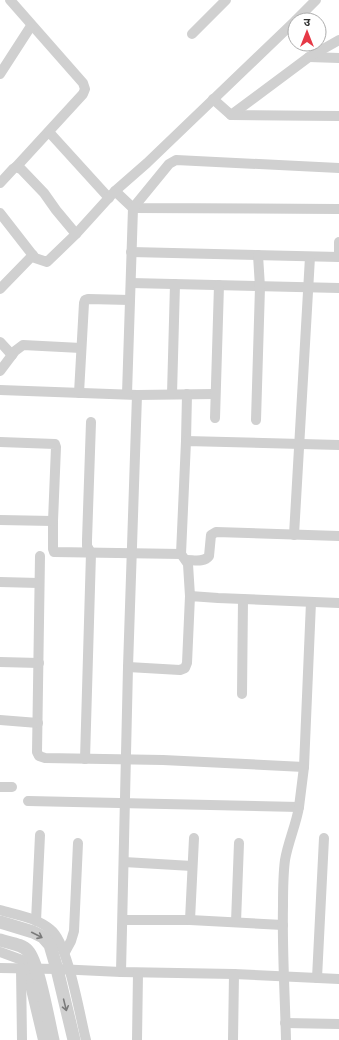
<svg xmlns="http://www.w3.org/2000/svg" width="339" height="1040" viewBox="0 0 339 1040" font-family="'Varela Round','Noto Sans Devanagari',sans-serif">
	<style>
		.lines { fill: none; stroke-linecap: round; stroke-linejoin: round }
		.minor { stroke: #d0d0d0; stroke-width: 10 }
		.tertiary { stroke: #d0d0d0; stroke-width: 13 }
		.oneway { stroke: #7a7a7a }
	</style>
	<rect width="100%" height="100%" fill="#fff"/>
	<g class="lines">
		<!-- minor -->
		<g class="minor">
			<polyline points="10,0 83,83 85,89 83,94 16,167"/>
			<polyline points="296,20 316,0"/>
			<polyline points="192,34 226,0"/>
			<polyline points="309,57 339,58"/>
			<polyline points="0,74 31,26"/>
			<polyline points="213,99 231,115 339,116"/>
			<polyline points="231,115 309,57 339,40"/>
			<polyline points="49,132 109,198"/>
			<polyline points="0,183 13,169 16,167 21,169 44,193 56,210 76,234"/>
			<polyline points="115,191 133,208 339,209"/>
			<polyline points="0,213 35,258 47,262 76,234 115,191 147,163 295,21"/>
			<polyline points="131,252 339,257"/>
			<polyline points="339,257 339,242"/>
			<polyline points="131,283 339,288"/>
			<polyline points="0,289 33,255"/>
			<polyline points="0,342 12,355"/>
			<polyline points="0,371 15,351 23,345 81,348"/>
			<polyline points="0,390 137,395 215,394"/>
			<polyline points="79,393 84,303 85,300 88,299 130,300"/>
			<polyline points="127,394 133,208 169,164 176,160 339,168"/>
			<polyline points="172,394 175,284"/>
			<polyline points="215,418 219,285"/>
			<polyline points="256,420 260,287 258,255"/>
			<polyline points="186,441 187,394"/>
			<polyline points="0,442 55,444 56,447 53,521 53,549 54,552 181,554"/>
			<polyline points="0,520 53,521"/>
			<polyline points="294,535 310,257"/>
			<polyline points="40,556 37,752 39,756 45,758 163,760 304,767"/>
			<path d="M 187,560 C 194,560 204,563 209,556 L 211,535 L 216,532 L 339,536"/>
			<polyline points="0,582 39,583"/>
			<polyline points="190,596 188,564 181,554 186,441 339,445"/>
			<polyline points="0,662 39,663"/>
			<polyline points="128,667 180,670 185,668 187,663 190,596 218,598 339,603"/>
			<polyline points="242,694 243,599"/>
			<polyline points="0,720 38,723"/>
			<polyline points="85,759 91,553 87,546 87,540 91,422"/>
			<polyline points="0,787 12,787"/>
			<polyline points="28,801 299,807 304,767 311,602"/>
			<polyline points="124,862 192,866"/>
			<path d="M 0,910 C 17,915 38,918 51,930 C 68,943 80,1017 86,1040"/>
			<polyline points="123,920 190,920 283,925"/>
			<polyline points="190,920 194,838"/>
			<polyline points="36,921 40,835"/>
			<polyline points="236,922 239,843"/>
			<polyline points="0,952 22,960 25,964 43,1040"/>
			<polyline points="65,952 71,941 74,931 78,843"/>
			<polyline points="0,968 57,969 121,972 234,974 339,979"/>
			<polyline points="21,968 22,1040"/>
			<polyline points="121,972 128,667 137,395"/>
			<polyline points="317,978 324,838"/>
			<polyline points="285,1023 339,1024"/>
			<polyline points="137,1040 138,973"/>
			<polyline points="233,1040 234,974"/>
			<path d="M 286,1040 C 285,995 282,950 283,906 C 283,891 283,875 285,860 C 288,842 296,825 299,807"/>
		</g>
		<!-- tertiary -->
		<g class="tertiary">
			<polyline points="0,922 33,932 43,937 50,945 57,969 74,1040"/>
			<path d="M 0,940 C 9,943 22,944 28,951 C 38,961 49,1023 53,1040"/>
		</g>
	</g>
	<!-- one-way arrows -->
	<defs><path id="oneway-shaft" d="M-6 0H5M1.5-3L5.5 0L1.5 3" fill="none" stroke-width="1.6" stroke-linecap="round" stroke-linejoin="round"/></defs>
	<g class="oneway">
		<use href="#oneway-shaft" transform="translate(37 935) rotate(27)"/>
		<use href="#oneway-shaft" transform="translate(65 1005) rotate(76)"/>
	</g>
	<!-- north arrow -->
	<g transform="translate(307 32)"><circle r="19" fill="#ffffff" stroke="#adadad"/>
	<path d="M0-3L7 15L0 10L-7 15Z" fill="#e63946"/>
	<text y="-6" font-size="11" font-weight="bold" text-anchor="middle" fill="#333333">उ</text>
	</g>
</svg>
